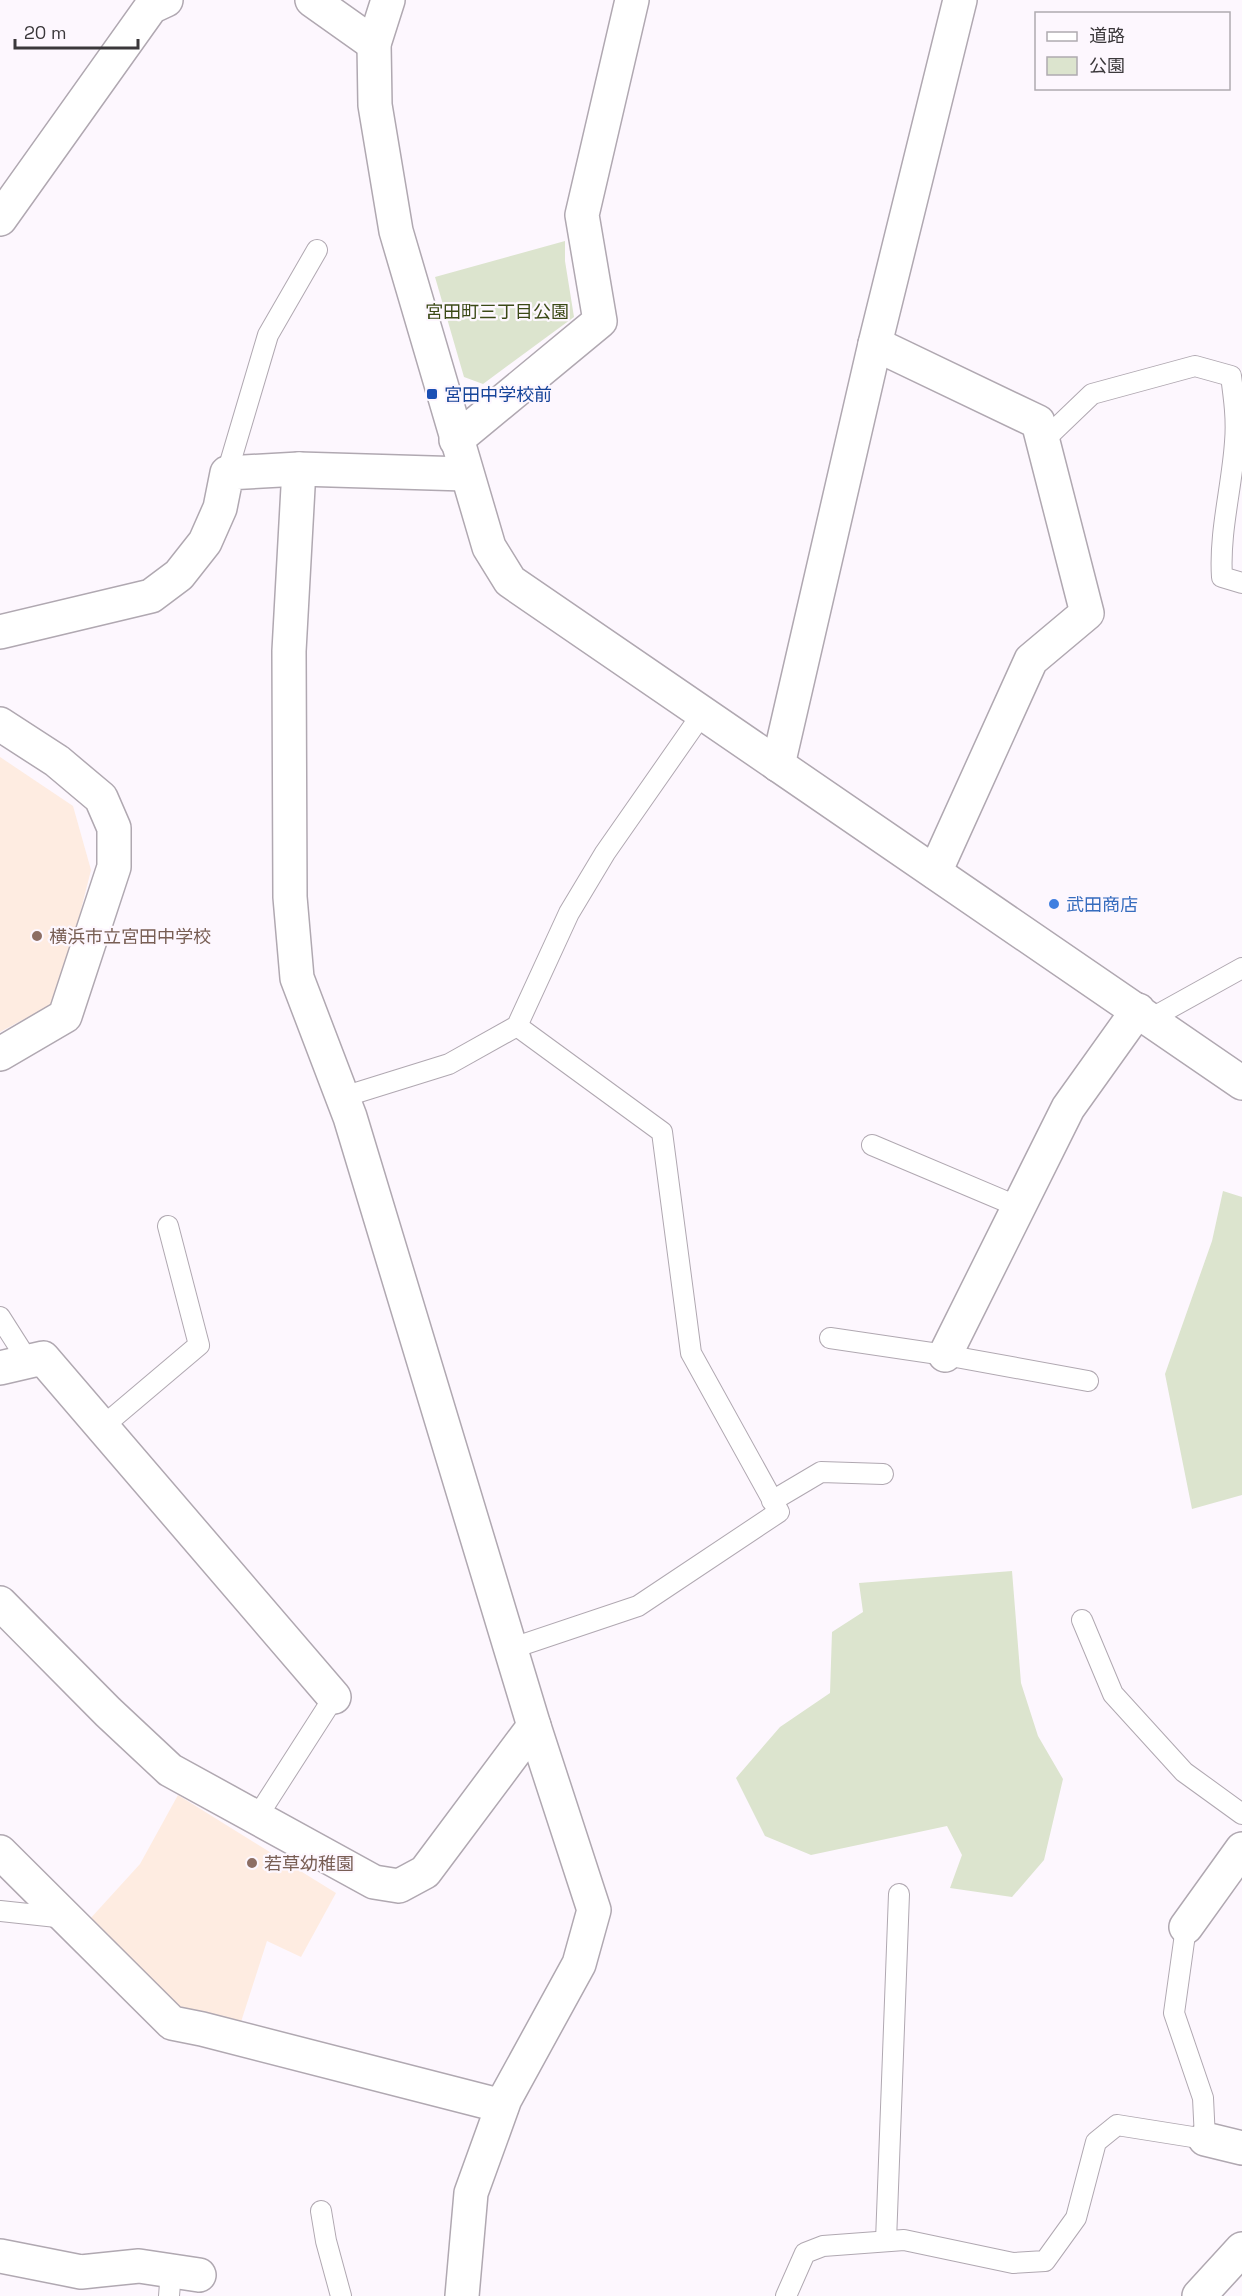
<svg xmlns="http://www.w3.org/2000/svg" width="1242" height="2296" viewBox="0 0 1242 2296" font-family="'Space Grotesk','Noto Sans JP',sans-serif">
	<style>
		.education { fill: #feece1 }
		.green { fill: #dce4ce }
		.lines { fill: none; stroke-linecap: round; stroke-linejoin: round }
		.service-casing { stroke: #b0a8b1; stroke-width: 22 }
		.minor-casing { stroke: #b0a8b1; stroke-width: 36 }
		.service { stroke: #fff; stroke-width: 20 }
		.minor { stroke: #fff; stroke-width: 33 }
		.transit-dot { fill: #1a4fb4; stroke: #fdf7fe; stroke-width: 2 }
		.shop-dot { fill: #3f7fe0; stroke: #fdf7fe; stroke-width: 2 }
		.education-dot { fill: #8d6e63; stroke: #fdf7fe; stroke-width: 2 }
		.labels { text-anchor: middle; dominant-baseline: central; stroke-width: 4.5; stroke-linejoin: round; paint-order: stroke }
		.park-label { font-size: 18px; fill: #3b4916; stroke: #fdf7fe }
		.transit-label { font-size: 18px; fill: #164399; stroke: #fdf7fe; text-anchor: start }
		.shop-label { font-size: 18px; fill: #366cbe; stroke: #fdf7fe; text-anchor: start }
		.education-label { font-size: 18px; fill: #785e54; stroke: #fdf7fe; text-anchor: start }
	</style>
	<rect width="100%" height="100%" fill="#fdf7fe"/>
	<!-- education -->
	<g class="education">
		<polygon points="0,757 73,806 91,870 58,1001 0,1032"/>
		<polygon points="178,1795 336,1893 301,1957 267,1941 240,2025 180,2007 89,1920 140,1864"/>
	</g>
	<!-- green -->
	<g class="green">
		<polygon points="565,241 565,261 574,317 483,384 464,377 435,277"/>
		<polygon points="1223,1191 1242,1197 1242,1495 1192,1509 1165,1374 1212,1241"/>
		<polygon points="1012,1571 1021,1683 1038,1736 1063,1779 1044,1860 1012,1897 950,1888 962,1855 947,1826 811,1855 765,1836 736,1778 780,1727 830,1693 832,1632 863,1612 859,1583"/>
	</g>
	<g class="lines">
		<defs>
			<g id="service">
				<path d="M 1043,441 L 1092,394 L 1195,366 L 1231,376 C 1234,398 1237,420 1235,442 C 1232,487 1219,532 1222,577 L 1242,583"/>
				<polyline points="227,473 268,335 317,250"/>
				<polyline points="1150,1019 1242,968"/>
				<polyline points="343,1097 449,1064 517,1026 569,913 605,853 702,714"/>
				<polyline points="872,1145 1019,1207"/>
				<polyline points="0,1317 28,1361"/>
				<polyline points="830,1338 945,1355 1088,1381"/>
				<polyline points="102,1427 199,1345 168,1226"/>
				<polyline points="772,1501 821,1472 883,1474"/>
				<polyline points="1082,1620 1113,1694 1184,1772 1242,1814"/>
				<polyline points="510,1649 638,1606 779,1512 691,1353 662,1132 517,1026"/>
				<polyline points="257,1817 334,1697"/>
				<polyline points="0,1911 66,1918"/>
				<polyline points="321,2211 326,2241 341,2296"/>
				<polyline points="886,2241 899,1894"/>
				<polyline points="169,2296 171,2271"/>
				<polyline points="786,2296 805,2253 823,2246 904,2240 1013,2263 1045,2261 1076,2218 1096,2142 1117,2125 1205,2139 1203,2098 1174,2013 1186,1927"/>
			</g>
			<g id="minor">
				<polyline points="312,0 374,44"/>
				<polyline points="388,0 374,44 375,105 396,231 489,547 510,581 1242,1083"/>
				<polyline points="0,219 151,7 166,0"/>
				<polyline points="875,344 1038,422 1087,613 1031,660 935,872"/>
				<polyline points="456,440 600,321 582,215 632,0"/>
				<polyline points="299,469 289,651 290,897 297,978 350,1117 534,1726 594,1910 579,1964 505,2099 471,2193 462,2296"/>
				<polyline points="0,632 151,596 179,575 205,542 220,508 227,473 299,469 465,474"/>
				<polyline points="0,724 57,761 101,798 114,828 114,867 65,1016 0,1054"/>
				<polyline points="778,765 875,344 960,0"/>
				<polyline points="945,1355 1068,1108 1138,1010"/>
				<polyline points="0,1368 43,1358 334,1697"/>
				<polyline points="0,1603 108,1712 170,1770 374,1882 399,1886 425,1872 534,1726"/>
				<polyline points="0,1852 172,2023 202,2029 502,2106"/>
				<polyline points="1186,1927 1242,1849"/>
				<polyline points="1205,2139 1242,2148"/>
				<polyline points="0,2256 81,2272 139,2266 199,2275"/>
				<polyline points="1199,2296 1242,2249"/>
			</g>
		</defs>
		<!-- service casing -->
		<use href="#service" class="service-casing"/>
		<!-- minor casing -->
		<use href="#minor" class="minor-casing"/>
		<!-- service -->
		<use href="#service" class="service"/>
		<!-- minor -->
		<use href="#minor" class="minor"/>
	</g>
	<!-- markers -->
	<rect class="transit-dot" x="426" y="388" width="12" height="12" rx="3"/>
	<circle class="shop-dot" cx="1054" cy="904" r="6"/>
	<g class="education-dot">
		<circle cx="37" cy="936" r="6"/>
		<circle cx="252" cy="1863" r="6"/>
	</g>
	<g class="labels">
		<!-- park labels -->
		<g class="park-label">
			<text x="497" y="311">宮田町三丁目公園</text>
		</g>
		<!-- transit labels -->
		<g class="transit-label">
			<text x="444" y="394">宮田中学校前</text>
		</g>
		<!-- shop labels -->
		<g class="shop-label">
			<text x="1066" y="904">武田商店</text>
		</g>
		<!-- education labels -->
		<g class="education-label">
			<text x="49" y="936">横浜市立宮田中学校</text>
			<text x="264" y="1863">若草幼稚園</text>
		</g>
	</g>
	<!-- legend -->
	<rect x="1035" y="12" width="195" height="78" fill="#fdf7fe" stroke="#afabb0" stroke-width="1.5"/>
	<rect x="1047" y="32" width="30" height="9" fill="#ffffff" stroke="#afabb0" stroke-width="1.5"/>
	<text x="1089" y="42" font-size="18" fill="#3b383b">道路</text>
	<rect x="1047" y="57" width="30" height="18" fill="#dce4ce" stroke="#afabb0" stroke-width="1.5"/>
	<text x="1089" y="72" font-size="18" fill="#3b383b">公園</text>
	<!-- scale -->
	<path d="M15 39v9h123v-9" fill="none" stroke="#3b383b" stroke-width="3"/>
	<text x="24" y="39" font-size="18" fill="#3b383b" stroke="#fdf7fe" stroke-width="4.5" paint-order="stroke">20 m</text>
</svg>
